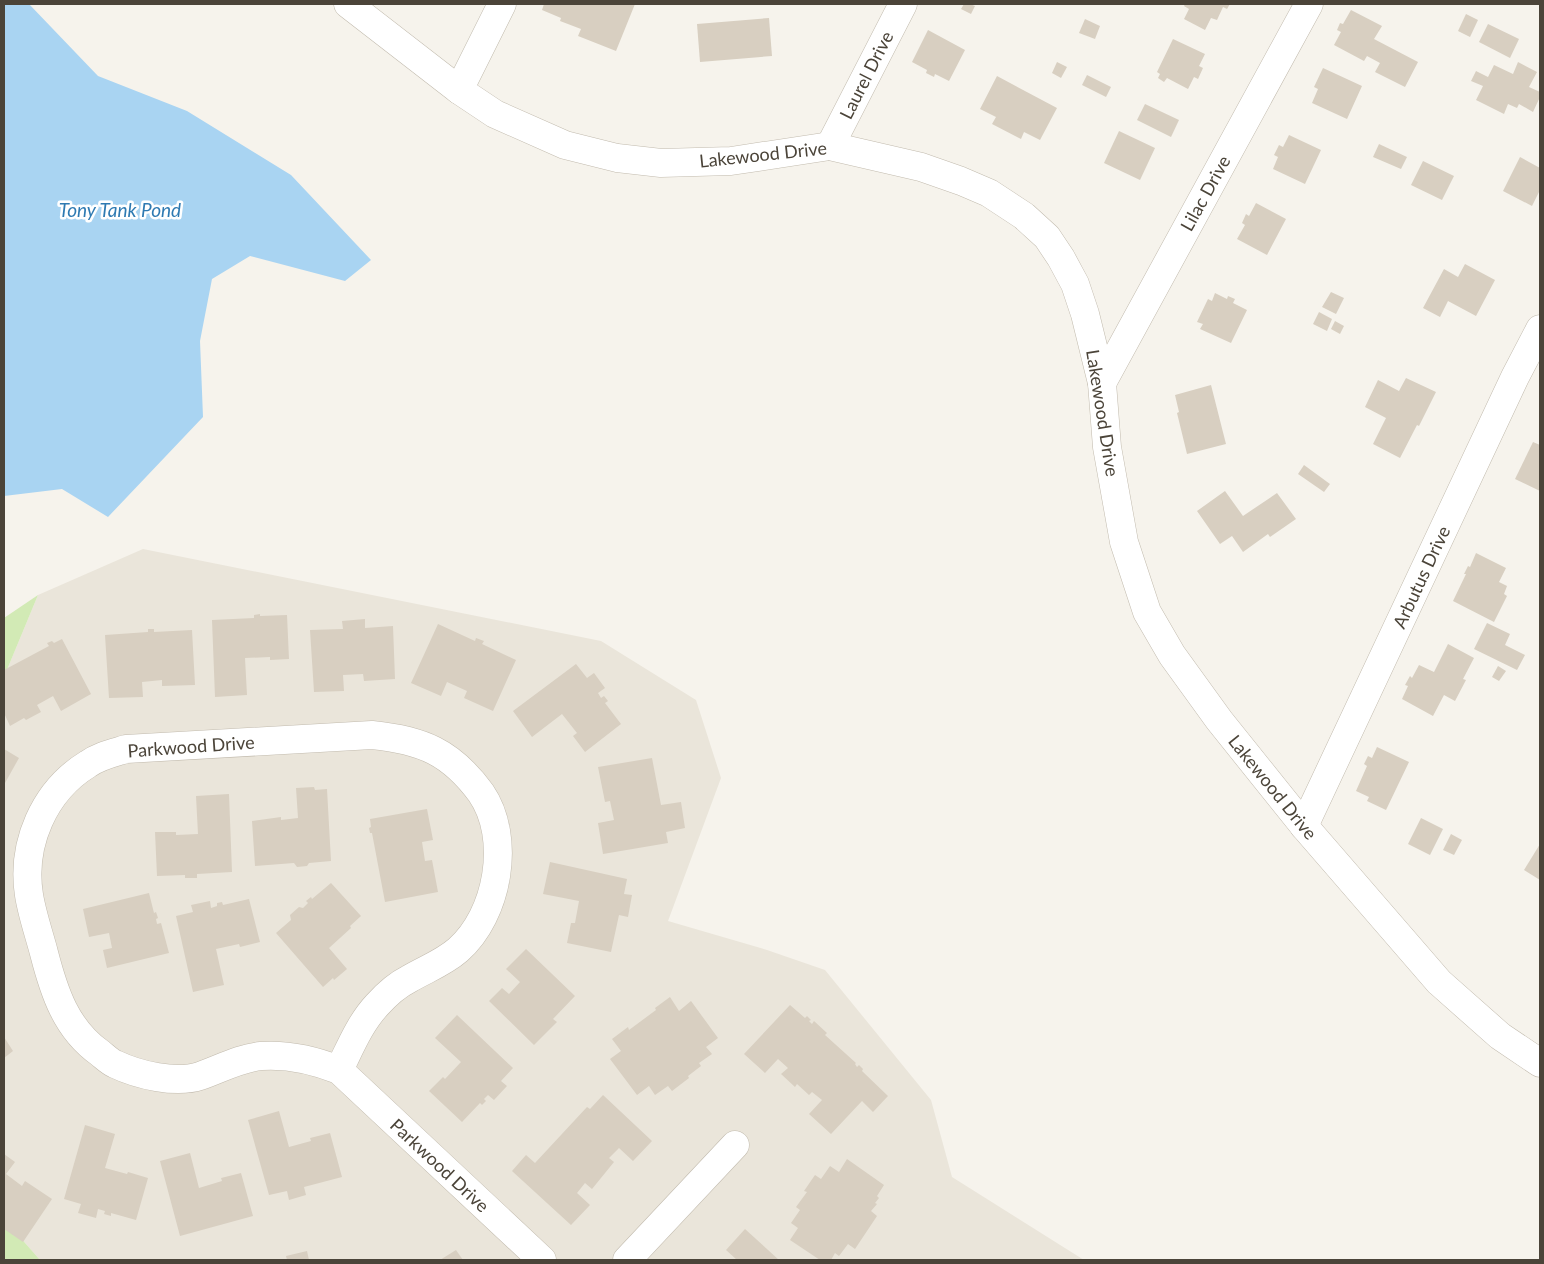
<svg xmlns="http://www.w3.org/2000/svg" width="1544" height="1264" viewBox="0 0 1544 1264" font-family="Lato,sans-serif">
	<style>
		.residential { fill: #eae5da }
		.green { fill: #d2eab5 }
		.water { fill: #a9d4f2 }
		.building { fill: #d8cfc1 }
		.lines { fill: none; stroke-linecap: round; stroke-linejoin: round }
		.street-casing { stroke: #c2bbae; stroke-width: 29 }
		.street { stroke: #fff; stroke-width: 28 }
		.labels { text-anchor: middle; dominant-baseline: central; stroke-width: 5; stroke-linejoin: round; paint-order: stroke }
		.street-label { font-size: 18px; fill: #4b4439; stroke: #fff }
		.water-label { font-size: 19px; font-style: italic; fill: #2e7ab2; stroke: #fff }
	</style>
	<rect width="100%" height="100%" fill="#f6f3ec"/>
	<!-- residential -->
	<polygon class="residential" points="143,549 601,641 696,700 721,778 668,921 767,950 825,970 931,1100 952,1177 1084,1260 40,1260 4,1219 4,677 38,595"/>
	<!-- green -->
	<g class="green">
		<polygon points="38,595 4,677 4,618"/>
		<polygon points="4,1219 40,1260 4,1260"/>
	</g>
	<!-- water -->
	<polygon class="water" points="4,4 29,4 98,76 187,111 291,175 371,260 345,281 250,256 212,279 200,341 203,417 108,517 62,489 4,496"/>
	<!-- building -->
	<g class="building">
		<polygon points="544,4 635,4 616,51 578,36 581,29 560,21 561,18 542,10"/>
		<polygon points="964,4 970,4 975,6 971,14 961,9"/>
		<polygon points="1185,4 1230,4 1227,9 1223,7 1217,20 1211,18 1205,30 1184,19 1189,9 1184,6"/>
		<polygon points="1351,10 1382,26 1374,39 1418,62 1405,87 1375,72 1380,63 1367,56 1364,61 1334,45 1341,32 1337,30 1340,23 1343,24"/>
		<polygon points="1466,14 1478,20 1470,37 1458,31"/>
		<polygon points="769,18 772,56 700,62 697,24"/>
		<polygon points="1085,19 1100,26 1095,39 1079,33"/>
		<polygon points="1488,24 1519,39 1510,58 1479,42"/>
		<polygon points="928,30 965,50 949,81 935,74 934,77 926,73 927,70 912,62"/>
		<polygon points="1173,39 1205,54 1199,66 1203,68 1198,79 1194,77 1188,89 1167,78 1164,82 1158,78 1160,74 1157,72"/>
		<polygon points="1057,62 1067,67 1061,78 1052,73"/>
		<polygon points="1518,62 1537,72 1529,87 1540,92 1540,97 1533,112 1519,104 1517,108 1508,104 1504,114 1476,100 1483,86 1471,81 1476,71 1488,77 1494,65 1513,74"/>
		<polygon points="1323,68 1362,86 1347,119 1312,103 1318,89 1314,87"/>
		<polygon points="1087,75 1111,87 1106,97 1082,85"/>
		<polygon points="997,76 1057,108 1040,140 1024,132 1021,139 992,124 996,117 980,109"/>
		<polygon points="1145,104 1179,120 1171,137 1137,120"/>
		<polygon points="1119,131 1155,148 1140,180 1104,163"/>
		<polygon points="1289,135 1321,150 1305,184 1273,169 1278,157 1274,155 1279,145 1283,147"/>
		<polygon points="1379,144 1407,157 1401,169 1373,157"/>
		<polygon points="1520,157 1540,168 1540,190 1532,206 1503,191"/>
		<polygon points="1423,161 1454,176 1442,200 1411,185"/>
		<polygon points="1256,203 1286,219 1267,255 1237,239 1245,225 1242,223 1246,214 1249,216"/>
		<polygon points="1465,264 1495,280 1476,316 1448,301 1440,317 1423,308 1444,269 1458,277"/>
		<polygon points="1331,292 1344,298 1336,314 1322,307"/>
		<polygon points="1215,293 1227,299 1228,296 1235,299 1233,303 1247,310 1231,343 1200,329 1203,324 1197,322 1208,299 1212,301"/>
		<polygon points="1319,312 1332,319 1327,331 1313,324"/>
		<polygon points="1335,321 1344,326 1340,334 1331,329"/>
		<polygon points="1406,378 1436,392 1419,426 1417,425 1400,458 1373,444 1386,418 1365,407 1378,380 1399,391"/>
		<polygon points="1211,385 1226,444 1187,454 1177,413 1179,412 1175,395"/>
		<polygon points="1533,442 1540,445 1540,491 1515,479"/>
		<polygon points="1304,465 1330,484 1324,492 1298,474"/>
		<polygon points="1225,491 1243,516 1277,493 1296,519 1270,537 1268,534 1243,552 1232,536 1220,544 1197,511"/>
		<polygon points="1476,553 1506,568 1499,582 1507,586 1504,594 1507,596 1494,622 1453,601 1466,574 1464,574 1468,566 1470,567"/>
		<polygon points="260,614 260,616 287,615 289,659 270,660 270,657 245,658 247,695 215,697 212,620 254,618 254,615"/>
		<polygon points="365,619 365,628 393,626 395,679 364,681 363,674 343,675 344,691 314,692 310,630 343,629 342,621"/>
		<polygon points="1487,623 1510,634 1505,645 1525,655 1517,670 1474,649"/>
		<polygon points="438,624 475,641 476,638 484,641 482,644 516,660 493,711 464,698 467,691 447,682 441,696 411,683"/>
		<polygon points="148,629 154,629 154,632 192,630 195,685 162,686 162,680 142,682 143,697 109,698 105,635 148,632"/>
		<polygon points="62,639 91,694 61,711 53,696 37,705 41,712 26,720 24,718 10,726 4,713 4,670 49,646 47,643 52,641 54,643"/>
		<polygon points="1448,644 1474,658 1463,679 1466,680 1455,701 1444,695 1433,716 1402,699 1408,686 1405,685 1410,676 1412,678 1419,665 1434,672"/>
		<polygon points="576,664 587,678 594,673 605,688 598,693 601,698 604,696 608,701 605,703 621,724 585,752 573,736 577,733 562,714 532,737 513,711"/>
		<polygon points="1498,666 1506,671 1499,681 1492,677"/>
		<polygon points="1377,747 1409,762 1386,810 1367,801 1369,797 1356,791 1367,766 1364,764 1368,756 1372,758"/>
		<polygon points="4,749 19,758 5,783 4,783"/>
		<polygon points="652,758 661,805 681,802 685,828 666,832 668,843 603,854 598,823 614,820 610,801 605,802 598,767"/>
		<polygon points="314,787 315,790 327,789 331,861 309,863 307,866 297,867 294,863 255,866 252,821 281,817 281,820 298,818 296,788"/>
		<polygon points="229,794 232,872 197,874 197,878 185,878 185,875 157,876 155,832 176,832 176,835 198,834 196,796"/>
		<polygon points="427,809 433,840 422,842 425,861 432,860 438,892 385,902 372,833 370,833 369,828 371,827 370,819"/>
		<polygon points="1421,818 1443,829 1430,855 1408,844"/>
		<polygon points="1451,834 1462,840 1454,855 1443,850"/>
		<polygon points="1540,844 1540,880 1524,870"/>
		<polygon points="550,862 627,879 624,894 632,895 628,917 619,915 611,952 567,943 571,923 575,923 579,901 543,894"/>
		<polygon points="331,883 361,916 350,926 351,928 329,948 347,969 334,980 333,978 323,987 276,933 291,920 290,915 299,907 303,908 308,903 306,901 311,897 312,899"/>
		<polygon points="149,893 154,913 156,912 158,918 156,919 157,924 161,923 169,953 107,968 103,950 112,948 109,933 89,937 83,909"/>
		<polygon points="249,899 260,942 240,947 239,944 216,949 224,985 193,992 176,916 193,912 191,905 210,901 211,908 217,906 217,903 222,902 223,905"/>
		<polygon points="526,949 575,996 553,1019 557,1022 534,1045 489,1001 502,988 509,994 520,982 506,969"/>
		<polygon points="670,997 679,1011 691,1001 718,1038 706,1047 712,1054 699,1063 701,1066 688,1076 689,1078 672,1091 668,1086 655,1095 649,1086 637,1095 610,1059 621,1051 612,1039 628,1027 629,1030 656,1010 655,1008"/>
		<polygon points="790,1005 805,1018 807,1016 811,1020 809,1021 812,1024 814,1021 827,1033 825,1035 856,1063 855,1064 857,1067 859,1065 863,1069 862,1071 888,1096 873,1112 862,1101 831,1134 809,1114 822,1100 812,1092 809,1095 797,1084 795,1087 781,1074 788,1068 778,1059 765,1073 744,1054"/>
		<polygon points="457,1015 513,1068 501,1081 507,1086 494,1100 488,1095 484,1099 486,1101 482,1105 480,1103 462,1122 429,1091 443,1077 445,1079 461,1062 435,1038"/>
		<polygon points="4,1037 13,1051 4,1058"/>
		<polygon points="603,1095 652,1141 633,1161 619,1148 609,1158 614,1162 592,1189 585,1183 577,1193 590,1205 571,1225 512,1171 526,1155 535,1163 587,1107 590,1109"/>
		<polygon points="279,1111 289,1147 311,1141 310,1138 330,1133 342,1177 304,1187 306,1195 289,1200 287,1191 269,1195 248,1120"/>
		<polygon points="85,1125 115,1134 105,1168 127,1174 128,1172 148,1178 136,1220 111,1213 111,1216 104,1214 105,1211 98,1209 96,1218 78,1213 81,1204 64,1199"/>
		<polygon points="190,1153 199,1188 222,1181 221,1178 241,1173 253,1216 180,1236 160,1161"/>
		<polygon points="4,1154 15,1162 6,1174 22,1186 25,1181 52,1199 23,1242 4,1229"/>
		<polygon points="847,1159 884,1185 877,1196 879,1198 875,1203 877,1204 871,1211 877,1216 855,1249 848,1244 839,1256 835,1253 831,1260 820,1260 790,1240 798,1228 791,1223 800,1210 796,1207 807,1192 804,1191 815,1175 821,1179 830,1166 839,1172"/>
		<polygon points="745,1229 779,1260 737,1260 726,1250"/>
		<polygon points="456,1250 463,1260 440,1260"/>
		<polygon points="307,1251 309,1260 287,1260 286,1256"/>
	</g>
	<g class="lines">
		<defs>
			<g id="street">
				<polyline points="348,4 459,90 495,114 565,145 617,158 661,163 731,161 830,146 921,167 961,181 989,193 1024,216 1047,237 1061,258 1075,284 1085,314 1102,383 1107,447 1124,542 1147,612 1172,655 1219,720 1304,826 1439,982 1500,1036 1540,1063"/>
				<polyline points="459,90 502,4"/>
				<polyline points="830,146 903,4"/>
				<polyline points="1102,383 1309,4"/>
				<polyline points="1304,826 1515,377 1540,329"/>
				<path d="M 339,1070 C 350,1048 360,1023 377,1005 C 386,995 397,985 409,979 C 426,969 443,963 458,950 C 498,915 512,838 481,793 C 451,752 422,740 372,735 L 126,749 C 113,753 99,756 88,764 C 44,791 21,844 29,895 C 32,914 39,934 44,953 C 54,992 66,1029 100,1053 C 105,1057 110,1062 115,1064 C 138,1075 176,1084 200,1076 C 220,1069 240,1058 261,1056 C 289,1054 314,1060 339,1070 L 542,1260"/>
				<polyline points="627,1260 735,1145"/>
			</g>
		</defs>
		<!-- street casing -->
		<use href="#street" class="street-casing"/>
		<!-- street -->
		<use href="#street" class="street"/>
	</g>
	<g class="labels">
		<!-- street labels -->
		<g class="street-label">
			<text transform="translate(866 75) rotate(-63)">Laurel Drive</text>
			<text transform="translate(763 154) rotate(-6)">Lakewood Drive</text>
			<text transform="translate(1205 193) rotate(-61)">Lilac Drive</text>
			<text transform="translate(1103 413) rotate(81)">Lakewood Drive</text>
			<text transform="translate(1421 577) rotate(-65)">Arbutus Drive</text>
			<text transform="translate(191 746) rotate(-4)">Parkwood Drive</text>
			<text transform="translate(1273 787) rotate(51)">Lakewood Drive</text>
			<text transform="translate(440 1165) rotate(43)">Parkwood Drive</text>
		</g>
		<!-- water labels -->
		<g class="water-label">
			<text x="120" y="209">Tony Tank Pond</text>
		</g>
	</g>
	<!-- border -->
	<rect width="1544" height="1264" fill="none" stroke="#4b4439" stroke-width="10"/>
</svg>
